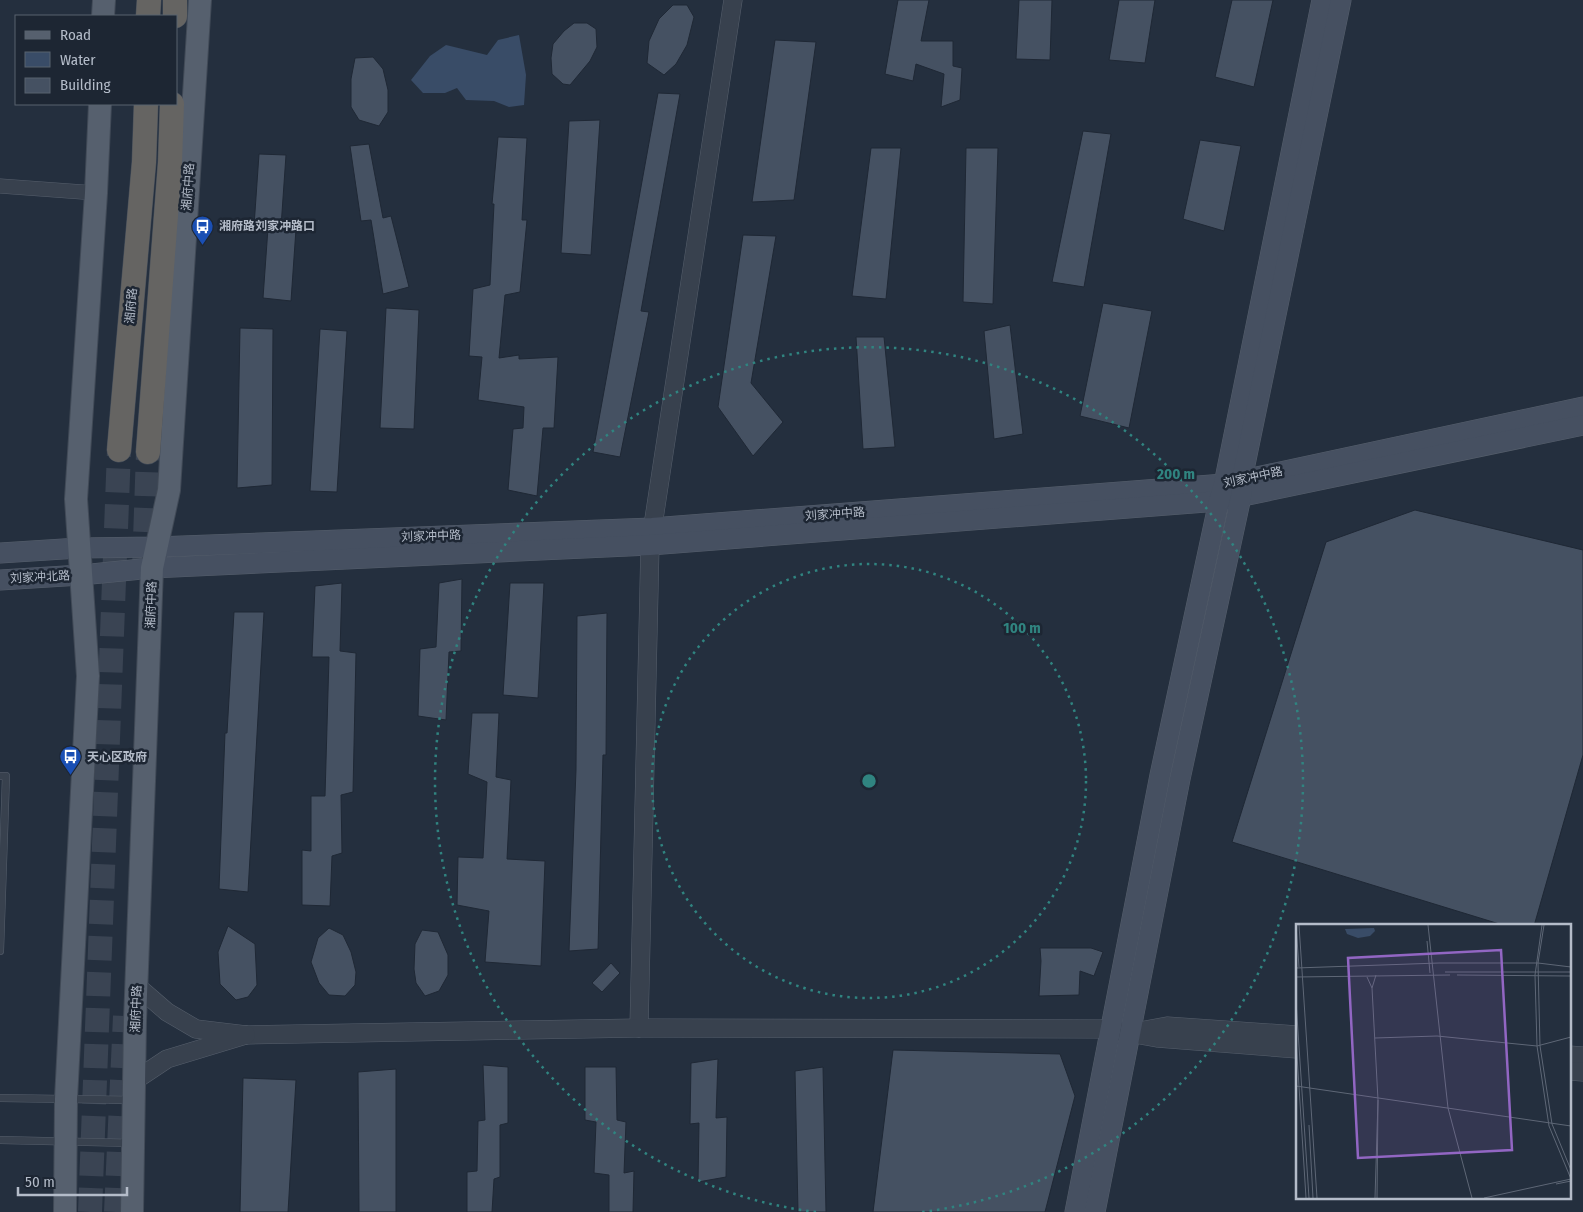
<svg xmlns="http://www.w3.org/2000/svg" width="1583" height="1212" viewBox="0 0 1583 1212" font-family="'Fira Sans Condensed','Noto Sans SC',sans-serif">
	<style>
		.water { fill: #394c67 }
		.building { fill: #455162; stroke: #1f2835 }
		.lines { fill: none; stroke-linecap: round; stroke-linejoin: round }
		.trunk-tunnel { stroke: #3a4453; stroke-width: 24; stroke-dasharray: 24 12; stroke-linecap: butt }
		.service-casing { stroke: #565f6c; stroke-width: 8 }
		.minor-casing { stroke: #565f6c; stroke-width: 15 }
		.tertiary-casing { stroke: #565f6c; stroke-width: 19 }
		.secondary-casing { stroke: #565f6c; stroke-width: 21 }
		.primary-casing { stroke: #414a57; stroke-width: 24 }
		.trunk-casing { stroke: #434c59; stroke-width: 25 }
		.service { stroke: #38414e; stroke-width: 7 }
		.minor { stroke: #38414e; stroke-width: 14 }
		.tertiary { stroke: #38414e; stroke-width: 18 }
		.secondary { stroke: #465061; stroke-width: 20 }
		.primary { stroke: #56606e; stroke-width: 22 }
		.trunk { stroke: #656462; stroke-width: 24 }
		.ring { fill: none; stroke: #308480; stroke-width: 2.5; stroke-dasharray: 2.5 5 }
		.labels { text-anchor: middle; dominant-baseline: central; stroke-width: 5; stroke-linejoin: round; paint-order: stroke }
		.street-label { font-size: 12px; fill: #b4bcc9; stroke: #1d2633 }
		.poi-label { font-size: 12px; font-weight: bold; fill: #b4bcc9; stroke: #1d2633; text-anchor: start }
		.inset-road { fill: none; stroke: #5e6776; stroke-width: 1 }
		.view { fill: #9266c3; fill-opacity: 0.15; stroke: #9266c3; stroke-width: 2.5 }
		.inset-edge { fill: none; stroke: #b4bcc9; stroke-width: 2.5 }
		.centre { fill: #308480; stroke: #1d2633; stroke-width: 2.5 }
		.ring-label { font-size: 15px; text-anchor: middle; font-weight: bold; fill: #308480; stroke: #1d2633; stroke-width: 5; stroke-linejoin: round; paint-order: stroke }
	</style>
	<rect width="100%" height="100%" fill="#242f3e"/>
	<!-- water -->
	<polygon class="water" points="519,35 526,75 524,105 509,107 494,101 466,100 457,88 445,93 423,93 411,80 430,56 446,45 487,55 498,40"/>
	<!-- building -->
	<g class="building">
		<polygon points="898,0 929,0 921,41 953,41 953,66 962,68 960,100 941,107 944,74 916,64 913,81 885,74"/>
		<polygon points="1019,0 1052,0 1050,60 1016,59"/>
		<polygon points="1119,0 1155,0 1145,63 1109,60"/>
		<polygon points="1232,0 1273,0 1254,87 1215,77"/>
		<polygon points="673,5 687,5 694,17 687,45 676,64 664,75 647,63 649,41 659,19"/>
		<polygon points="574,23 587,23 596,29 597,47 590,61 570,85 563,84 552,74 551,58 553,44 564,31"/>
		<polygon points="775,40 816,42 794,200 752,202"/>
		<polygon points="373,57 383,69 388,90 388,112 379,126 359,120 351,107 351,79 355,58"/>
		<polygon points="658,93 680,94 641,311 649,312 620,457 593,452"/>
		<polygon points="600,120 591,255 561,253 569,121"/>
		<polygon points="1083,131 1111,134 1084,287 1052,282"/>
		<polygon points="498,137 527,138 522,220 527,220 520,292 505,295 499,358 519,355 519,359 558,357 554,428 543,428 537,496 508,490 513,429 523,428 524,407 478,400 482,357 469,356 473,289 490,285 494,204 492,204"/>
		<polygon points="1200,140 1241,146 1224,231 1183,219"/>
		<polygon points="369,144 383,218 391,216 409,287 383,294 371,220 361,221 350,146"/>
		<polygon points="871,148 901,148 886,299 852,296"/>
		<polygon points="966,148 998,148 993,304 963,302"/>
		<polygon points="259,154 286,155 281,227 296,229 291,301 263,298 268,228 254,226"/>
		<polygon points="743,235 776,236 751,383 783,422 753,456 718,407"/>
		<polygon points="1103,303 1152,311 1129,428 1080,416"/>
		<polygon points="386,308 419,310 414,429 380,428"/>
		<polygon points="1010,325 1023,434 994,439 984,331"/>
		<polygon points="240,328 273,329 272,485 237,488"/>
		<polygon points="320,329 347,331 337,492 310,491"/>
		<polygon points="856,337 884,337 895,447 863,449"/>
		<polygon points="1415,510 1583,550 1583,755 1534,926 1506,926 1232,842 1326,542"/>
		<polygon points="462,579 461,651 449,652 446,720 418,716 420,649 436,647 439,583"/>
		<polygon points="342,583 340,651 356,653 353,792 341,795 342,853 332,856 330,906 302,905 302,850 311,851 311,796 325,796 329,657 312,657 315,586"/>
		<polygon points="510,583 544,583 538,698 503,695"/>
		<polygon points="234,612 264,612 248,892 219,889 225,733 227,733"/>
		<polygon points="607,613 606,755 603,755 598,949 569,951 576,770 577,616"/>
		<polygon points="472,713 499,713 496,777 511,780 507,859 545,861 541,966 485,962 489,911 457,905 458,857 483,858 487,782 468,774"/>
		<polygon points="228,926 255,944 257,985 248,997 236,1000 220,984 218,952"/>
		<polygon points="329,928 343,935 351,952 356,972 355,985 345,996 329,995 319,983 311,962 318,938"/>
		<polygon points="422,930 438,932 448,955 448,975 439,991 425,996 416,983 414,969 415,944"/>
		<polygon points="1040,948 1091,948 1103,952 1094,976 1080,971 1079,995 1039,996 1041,961"/>
		<polygon points="611,963 620,973 602,992 592,983"/>
		<polygon points="893,1050 1060,1054 1075,1096 1045,1212 873,1212"/>
		<polygon points="718,1059 716,1118 727,1117 726,1177 698,1182 699,1123 690,1124 691,1063"/>
		<polygon points="483,1065 508,1067 508,1123 500,1125 500,1177 494,1179 492,1212 467,1212 467,1172 477,1171 478,1121 485,1120"/>
		<polygon points="585,1067 616,1067 617,1120 626,1122 624,1173 634,1171 633,1212 609,1212 609,1175 594,1173 596,1122 585,1120"/>
		<polygon points="823,1067 826,1212 798,1212 795,1071"/>
		<polygon points="396,1069 396,1212 359,1212 358,1072"/>
		<polygon points="243,1078 296,1080 288,1212 240,1212"/>
	</g>
	<g class="lines">
		<!-- trunk-tunnel -->
		<g class="trunk-tunnel">
			<polyline points="144,568 148,452"/>
			<polyline points="90,1212 119,450"/>
			<polyline points="116,1212 125,1016"/>
		</g>
		<defs>
			<g id="service">
				<polyline points="0,776 6,776 0,951"/>
				<polyline points="0,1098 131,1100"/>
				<polyline points="0,1140 131,1143"/>
			</g>
			<polyline id="minor" points="0,186 96,193"/>
			<g id="tertiary">
				<polyline points="639,1028 650,545 733,0"/>
				<polyline points="246,1035 639,1028 1110,1029 1122,1032"/>
				<polyline points="1297,1035 1167,1026 1129,1033 1157,1038 1297,1049"/>
				<polyline points="1569,1055 1583,1056"/>
				<polyline points="1569,1071 1583,1072"/>
				<polyline points="134,1081 167,1059 246,1035 196,1029 167,1012 137,986"/>
			</g>
			<g id="secondary">
				<polyline points="0,553 79,548 156,547 652,528 1224,484 1583,407"/>
				<polyline points="0,580 81,575 152,568 650,545 1219,501 1583,425"/>
				<polyline points="1075,1212 1160,775 1219,501 1224,484 1322,0"/>
				<polyline points="1095,1212 1180,779 1241,497 1242,479 1341,0"/>
			</g>
			<g id="primary">
				<polyline points="103,16 104,0"/>
				<polyline points="65,1212 66,1099 88,676 76,499 96,193 100,104"/>
				<polyline points="132,1212 135,1021 152,568 169,490 200,0"/>
			</g>
			<g id="trunk">
				<polyline points="148,16 149,0"/>
				<polyline points="175,16 175,0"/>
				<polyline points="119,450 144,162 146,104"/>
				<polyline points="148,452 170,163 172,104"/>
			</g>
		</defs>
		<!-- service casing -->
		<use href="#service" class="service-casing"/>
		<!-- minor casing -->
		<use href="#minor" class="minor-casing"/>
		<!-- tertiary casing -->
		<use href="#tertiary" class="tertiary-casing"/>
		<!-- secondary casing -->
		<use href="#secondary" class="secondary-casing"/>
		<!-- primary casing -->
		<use href="#primary" class="primary-casing"/>
		<!-- trunk casing -->
		<use href="#trunk" class="trunk-casing"/>
		<!-- service -->
		<use href="#service" class="service"/>
		<!-- minor -->
		<use href="#minor" class="minor"/>
		<!-- tertiary -->
		<use href="#tertiary" class="tertiary"/>
		<!-- secondary -->
		<use href="#secondary" class="secondary"/>
		<!-- primary -->
		<use href="#primary" class="primary"/>
		<!-- trunk -->
		<use href="#trunk" class="trunk"/>
	</g>
	<!-- distance rings -->
	<g class="ring">
		<circle cx="869" cy="781" r="217"/>
		<path d="M816 1212A434 434 0 1 1 922 1212"/>
	</g>
	<!-- icons -->
	<defs>
		<symbol id="bus-pin" viewBox="-11 -11 22 30"><path d="M0 17L-7.5 6A9.5 9.5 0 1 1 7.5 6Z" fill="#1a4fb4" stroke="#1d2633"/><path d="M-5-6H5V4H4V6H2V4H-2V6H-4V4H-5ZM-3.5-4V0h7V-4ZM-3.5 1.2v1.5H-2V1.2ZM2 1.2v1.5H3.5V1.2Z" fill="#fff"/></symbol>
	</defs>
	<g fill-rule="evenodd">
		<use href="#bus-pin" x="190" y="214" width="25" height="34"/>
		<use href="#bus-pin" x="58" y="744" width="25" height="34"/>
	</g>
	<g class="labels">
		<!-- street labels -->
		<g class="street-label">
			<text transform="translate(188 187) rotate(-86)">湘府中路</text>
			<text transform="translate(131 306) rotate(-85)">湘府路</text>
			<text transform="translate(1253 477) rotate(-12)">刘家冲中路</text>
			<text transform="translate(835 514) rotate(-4)">刘家冲中路</text>
			<text transform="translate(431 536) rotate(-2)">刘家冲中路</text>
			<text transform="translate(40 577) rotate(-3)">刘家冲北路</text>
			<text transform="translate(151 605) rotate(-88)">湘府中路</text>
			<text transform="translate(136 1009) rotate(-88)">湘府中路</text>
		</g>
		<!-- poi labels -->
		<g class="poi-label">
			<text x="219" y="226">湘府路刘家冲路口</text>
			<text x="87" y="757">天心区政府</text>
		</g>
	</g>
	<!-- overview -->
	<g transform="translate(1296 924)">
		<rect width="275" height="275" fill="#242f3e"/>
		<path d="M 49,5 L 78,4 L 79,7 L 74,12 L 62,14 L 51,10 Z" fill="#394c67"/>
		<path class="inset-road" d="M 0,1 L 3,43M 3,1 L 21,274M 132,1 L 152,184 L 176,274M 246,1 L 239,51 L 241,122 L 253,202 L 275,255M 248,1 L 242,39 L 244,122 L 256,200 L 275,246M 131,17 L 134,49M 0,44 L 143,39 L 242,39 L 275,43M 149,48 L 275,48M 161,51 L 275,52M 0,53 L 154,51M 71,53 L 76,64 L 80,51M 76,64 L 82,176M 0,77 L 13,274M 79,114 L 141,112 L 241,122 L 275,113M 0,115 L 10,274M 0,162 L 275,202M 13,201 L 17,274M 260,260 L 275,257M 79,274 L 82,176 L 81,274M 188,274 L 275,255"/>
		<path class="view" d="M 205,26 L 216,226 L 62,234 L 52,34 Z"/>
		<rect width="275" height="275" class="inset-edge"/>
	</g>
	<circle cx="869" cy="781" r="8" class="centre"/>
	<g class="ring-label">
		<text x="1176" y="479">200 m</text>
		<text x="1022" y="633">100 m</text>
	</g>
	<!-- legend -->
	<rect x="15" y="15" width="162" height="90" fill="#1d2633" stroke="#59626f"/>
	<rect x="25" y="31" width="25" height="8" fill="#56606e" stroke="#59626f"/>
	<text x="60" y="40" font-size="15" fill="#b4bcc9">Road</text>
	<rect x="25" y="52" width="25" height="15" fill="#394c67" stroke="#59626f"/>
	<text x="60" y="65" font-size="15" fill="#b4bcc9">Water</text>
	<rect x="25" y="78" width="25" height="15" fill="#455162" stroke="#59626f"/>
	<text x="60" y="90" font-size="15" fill="#b4bcc9">Building</text>
	<!-- scale -->
	<path d="M18 1187v8h109v-8" fill="none" stroke="#b4bcc9" stroke-width="2.5"/>
	<text x="25" y="1187" font-size="15" fill="#b4bcc9" stroke="#1d2633" stroke-width="4" paint-order="stroke">50 m</text>
</svg>
